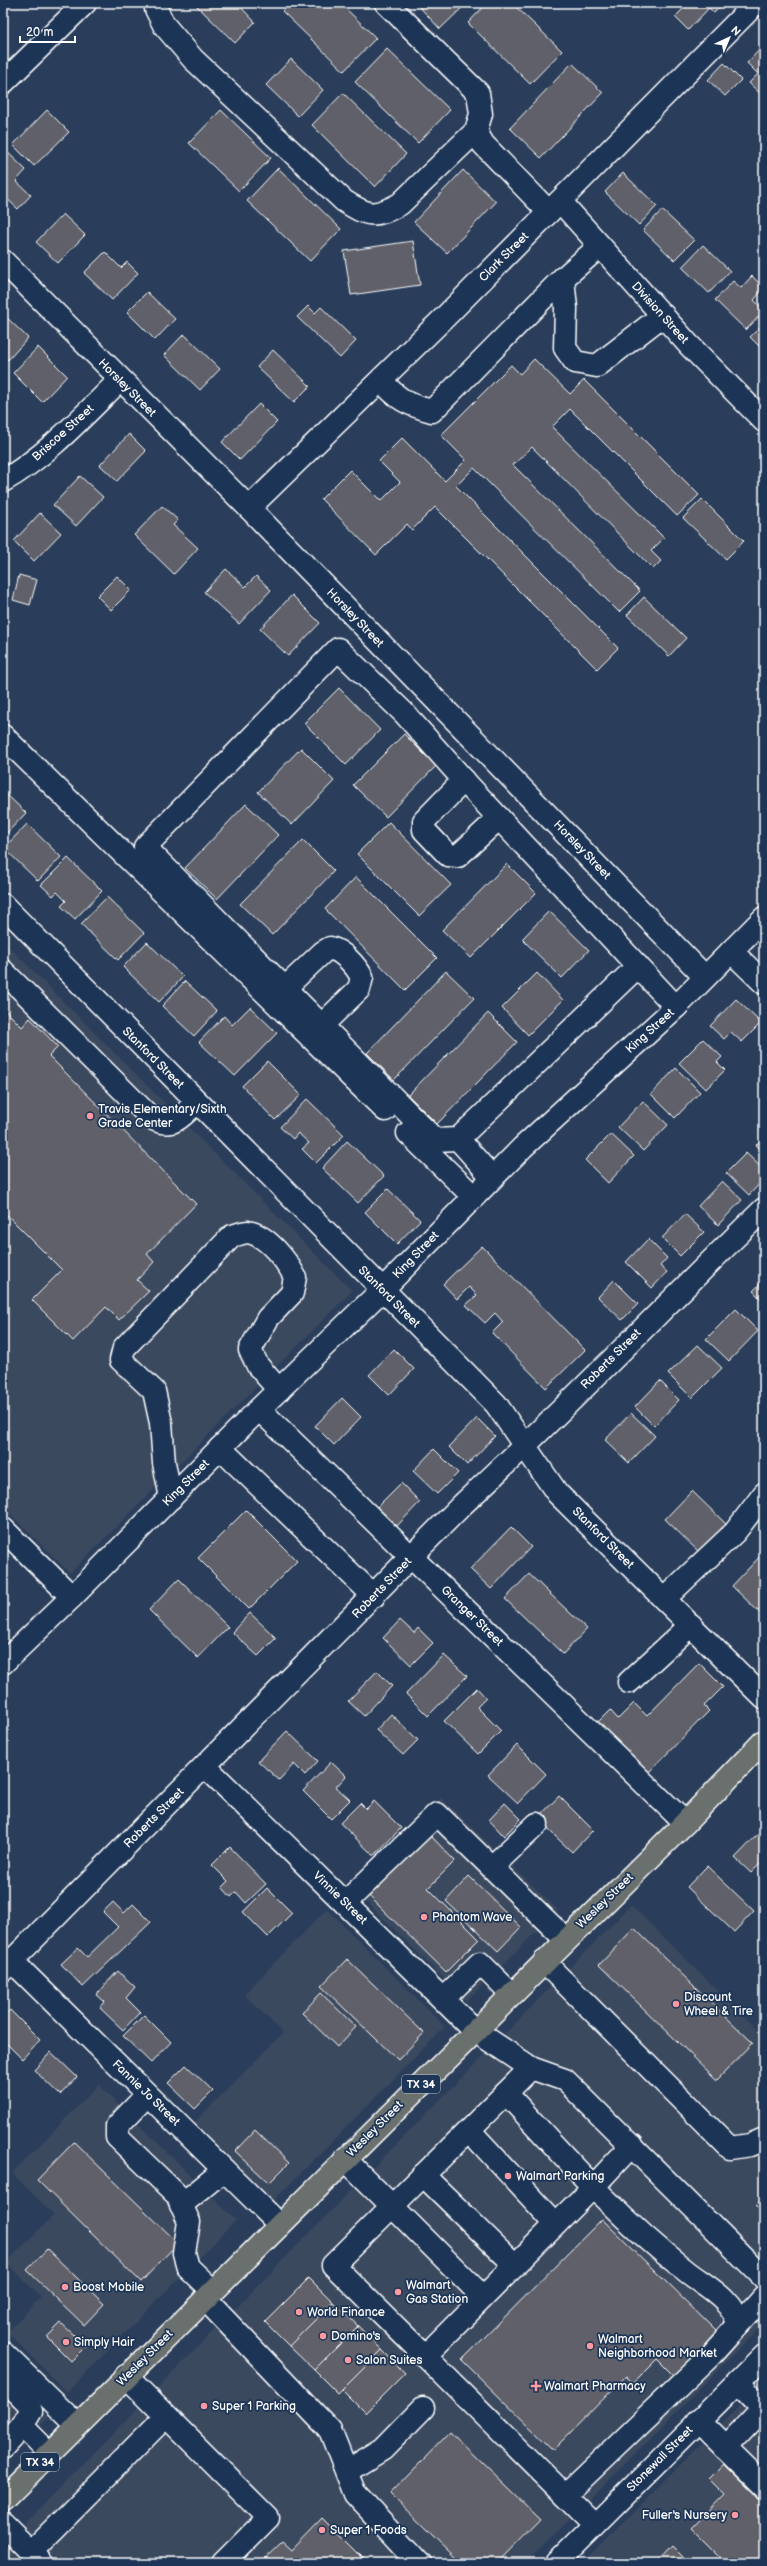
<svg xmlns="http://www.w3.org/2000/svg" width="767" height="2566" viewBox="0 0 767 2566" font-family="'Balsamiq Sans',sans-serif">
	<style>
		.built { fill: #3a485f }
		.building { fill: #5e6169; stroke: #fff }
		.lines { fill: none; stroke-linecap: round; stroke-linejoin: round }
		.minor-casing { stroke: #fff; stroke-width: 25 }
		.major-casing { stroke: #fff; stroke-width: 25 }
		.minor { stroke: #1d3557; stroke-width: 22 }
		.major { stroke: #6a706d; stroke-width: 22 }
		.poi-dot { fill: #ff9aa2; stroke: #1d3557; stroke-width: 1.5 }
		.labels { text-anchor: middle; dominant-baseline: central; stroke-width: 3.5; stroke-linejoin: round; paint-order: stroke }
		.shield { fill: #1d3557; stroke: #bbc2cd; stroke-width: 1 }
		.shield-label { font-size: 11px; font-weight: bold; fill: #fff }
		.street-label { font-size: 12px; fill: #fff; stroke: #1d3557 }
		.poi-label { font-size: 12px; fill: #fff; stroke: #1d3557; text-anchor: start }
	</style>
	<rect width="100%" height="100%" fill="#2a3e5b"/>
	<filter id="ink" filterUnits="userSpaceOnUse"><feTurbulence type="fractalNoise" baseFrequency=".025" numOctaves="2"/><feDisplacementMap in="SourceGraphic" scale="8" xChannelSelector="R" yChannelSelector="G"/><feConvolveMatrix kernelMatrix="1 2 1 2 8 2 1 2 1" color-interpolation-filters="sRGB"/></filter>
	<g filter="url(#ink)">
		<!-- built -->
		<g class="built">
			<polygon points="3,941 352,1291 70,1573 3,1507"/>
			<polygon points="441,1798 558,1910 466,2001 350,1886"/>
			<polygon points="631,1905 764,2036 764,2324 526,2563 5,2563 3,2546"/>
			<polygon points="327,1909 445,2027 272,2202 192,2125 283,2033 244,1994"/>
			<polygon points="99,2085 236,2220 67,2392 7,2332 41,2297 6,2263 54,2215 12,2173"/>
			<polygon points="3,2371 49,2417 3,2463"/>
			<polygon points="764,2381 764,2563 583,2563"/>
		</g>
		<!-- building -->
		<g class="building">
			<polygon points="237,3 255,22 235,43 195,4"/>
			<polygon points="290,3 340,3 376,38 344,71 282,11"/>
			<polygon points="416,3 467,3 440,29"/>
			<polygon points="487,3 512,3 562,51 530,84 468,23"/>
			<polygon points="689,3 724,3 714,13 709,8 688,30 675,17"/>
			<polygon points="764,45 764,93 762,95 749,83 758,74 747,63"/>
			<polygon points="387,49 450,110 418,143 355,82"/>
			<polygon points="291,59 323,90 298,116 266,85"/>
			<polygon points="572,63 603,93 541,158 510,128"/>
			<polygon points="724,63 741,80 725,96 708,80"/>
			<polygon points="343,93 406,154 375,187 312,125"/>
			<polygon points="47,110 69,132 34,166 13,145"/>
			<polygon points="221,110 271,158 239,191 189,143"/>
			<polygon points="5,150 26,170 16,181 31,195 18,209 3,195 3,153"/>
			<polygon points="278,168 341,229 310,261 247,201"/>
			<polygon points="463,170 496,202 447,253 414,222"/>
			<polygon points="623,173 657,206 639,225 605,192"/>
			<polygon points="662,210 694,240 674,260 643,230"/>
			<polygon points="63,214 85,235 58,263 36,242"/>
			<polygon points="413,241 420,285 351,295 344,251"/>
			<polygon points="703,245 730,271 709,293 682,267"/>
			<polygon points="105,252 121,268 127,262 138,273 112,300 84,273"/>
			<polygon points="752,276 764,288 754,300 764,311 746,330 715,300 733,281 741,288"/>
			<polygon points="147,292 175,319 155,340 127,312"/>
			<polygon points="308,306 315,313 321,307 356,341 340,358 297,317"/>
			<polygon points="3,314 28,338 8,360 3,355"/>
			<polygon points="764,323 764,351 750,337"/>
			<polygon points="184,334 220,369 200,390 164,355"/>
			<polygon points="38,347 67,376 42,402 13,373"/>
			<polygon points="273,350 310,386 294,402 257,367"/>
			<polygon points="534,359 570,394 584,380 699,495 677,516 570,409 552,427 664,538 651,551 661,561 653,569 532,447 513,465 640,591 619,612 474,468 456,486 618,648 597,669 435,507 412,530 407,524 376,555 321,499 350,470 381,501 400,482 379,461 402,438 445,481 466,460 441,435 511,365 520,374"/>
			<polygon points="259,404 277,422 240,460 222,442"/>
			<polygon points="129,434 146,451 117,481 100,465"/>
			<polygon points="80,476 103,497 76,526 53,505"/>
			<polygon points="702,499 744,541 726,559 683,518"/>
			<polygon points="162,506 178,520 173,525 198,548 174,574 134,535"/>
			<polygon points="40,513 61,533 34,561 14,541"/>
			<polygon points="226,569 245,587 256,576 271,590 239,624 204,592"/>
			<polygon points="19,575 37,580 30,605 13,600"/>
			<polygon points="117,576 131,590 111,610 97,596"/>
			<polygon points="292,595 320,623 288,656 260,629"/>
			<polygon points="644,597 686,638 669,656 627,615"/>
			<polygon points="339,688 380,730 346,765 304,723"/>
			<polygon points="404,734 436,766 386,817 353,785"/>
			<polygon points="301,748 334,781 292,825 258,792"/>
			<polygon points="3,791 26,813 3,837"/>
			<polygon points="246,804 278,835 217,899 185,868"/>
			<polygon points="389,822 451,885 419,916 357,854"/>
			<polygon points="27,824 61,857 38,881 4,848"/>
			<polygon points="303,840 334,871 272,935 240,904"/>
			<polygon points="68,858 102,891 75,919 61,906 66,901 57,892 53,896 41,885"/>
			<polygon points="507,864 536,893 471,958 442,930"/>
			<polygon points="356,877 437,958 405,990 325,909"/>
			<polygon points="107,897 144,933 118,960 81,924"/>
			<polygon points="549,911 589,950 562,978 522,939"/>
			<polygon points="147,942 183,977 159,1002 123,967"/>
			<polygon points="446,971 474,998 394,1080 367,1053"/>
			<polygon points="537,973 563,1000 528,1035 502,1008"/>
			<polygon points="185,981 217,1011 194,1036 162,1006"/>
			<polygon points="736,999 761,1023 742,1042 731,1032 724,1039 710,1026"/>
			<polygon points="250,1007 277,1033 235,1076 199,1042 224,1016 232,1025"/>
			<polygon points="3,1008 22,1027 30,1018 58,1047 49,1056 196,1204 147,1254 154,1262 137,1280 149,1291 119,1320 106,1307 73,1341 32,1300 62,1270 3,1211"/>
			<polygon points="488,1013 517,1042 437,1124 408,1095"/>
			<polygon points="703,1039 722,1057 717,1062 725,1070 706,1089 679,1063"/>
			<polygon points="267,1061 301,1095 275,1120 242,1086"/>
			<polygon points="676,1068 700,1092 675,1118 651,1094"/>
			<polygon points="307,1099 344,1135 316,1163 302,1149 309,1143 298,1133 293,1139 280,1127"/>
			<polygon points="643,1101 668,1125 643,1151 618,1127"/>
			<polygon points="611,1134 634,1156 608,1183 585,1160"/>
			<polygon points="764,1137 764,1152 756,1145"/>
			<polygon points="347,1141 384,1176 358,1203 322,1168"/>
			<polygon points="746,1153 764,1170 764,1179 749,1195 726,1173"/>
			<polygon points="722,1181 742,1200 718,1225 698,1206"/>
			<polygon points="388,1189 420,1220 397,1244 365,1212"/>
			<polygon points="685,1214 704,1232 680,1256 662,1238"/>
			<polygon points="648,1239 667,1258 660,1266 667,1272 652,1288 626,1262"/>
			<polygon points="482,1246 585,1350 546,1388 492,1333 503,1322 495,1313 485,1323 466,1305 477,1295 469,1287 457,1299 443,1284"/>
			<polygon points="614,1280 638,1304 622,1320 598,1297"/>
			<polygon points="764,1280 764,1302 753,1291"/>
			<polygon points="736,1309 758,1331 729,1361 706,1339"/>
			<polygon points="698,1345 722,1368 692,1398 668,1374"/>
			<polygon points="394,1349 414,1369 389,1395 369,1375"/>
			<polygon points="660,1381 679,1400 654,1426 635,1407"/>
			<polygon points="342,1398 361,1417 334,1445 315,1426"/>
			<polygon points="631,1413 655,1436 629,1463 605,1440"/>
			<polygon points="477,1418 495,1436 467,1465 449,1447"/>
			<polygon points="434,1449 458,1473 437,1494 413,1471"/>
			<polygon points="401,1483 420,1502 397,1526 377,1507"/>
			<polygon points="692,1491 726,1524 699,1552 665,1519"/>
			<polygon points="246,1510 297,1561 249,1609 198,1558"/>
			<polygon points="511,1527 531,1547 491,1589 470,1569"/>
			<polygon points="764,1552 764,1615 763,1616 732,1586"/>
			<polygon points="529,1574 587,1629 563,1654 505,1599"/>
			<polygon points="179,1579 228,1627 198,1658 149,1610"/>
			<polygon points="250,1613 276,1638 258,1656 232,1632"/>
			<polygon points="400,1620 414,1633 418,1628 433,1643 411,1665 383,1638"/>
			<polygon points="444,1655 467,1676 428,1716 406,1694"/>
			<polygon points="699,1663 723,1687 704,1706 709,1711 644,1777 593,1727 610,1710 618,1719 634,1703 647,1716"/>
			<polygon points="377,1671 392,1686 364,1716 348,1701"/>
			<polygon points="477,1688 486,1698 477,1707 501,1731 478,1754 444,1721"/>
			<polygon points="391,1714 418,1740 403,1755 376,1730"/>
			<polygon points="287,1731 318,1761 305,1775 294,1764 279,1780 258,1761"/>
			<polygon points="517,1745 546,1774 518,1803 488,1775"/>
			<polygon points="331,1762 346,1776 336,1787 350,1800 331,1819 303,1791"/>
			<polygon points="559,1796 593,1830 572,1852 537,1819"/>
			<polygon points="374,1801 401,1828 374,1856 340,1823 360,1803 366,1809"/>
			<polygon points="505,1803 521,1819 504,1836 489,1820"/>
			<polygon points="764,1828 764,1860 751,1873 735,1858"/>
			<polygon points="430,1835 455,1861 428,1888 479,1939 446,1972 369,1896"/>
			<polygon points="230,1847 266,1884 246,1903 236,1892 231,1897 222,1887 228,1881 212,1865"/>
			<polygon points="707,1866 754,1911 734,1932 687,1887"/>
			<polygon points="469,1876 521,1927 498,1951 446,1901"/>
			<polygon points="267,1888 292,1913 268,1937 243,1912"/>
			<polygon points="113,1902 124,1913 133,1904 151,1922 83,1987 61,1964 78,1948 87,1957 118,1927 103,1912"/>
			<polygon points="634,1928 753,2043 717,2080 599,1965"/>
			<polygon points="347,1959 424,2033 398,2060 321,1986"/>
			<polygon points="118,1971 135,1987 126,1998 140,2012 123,2030 100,2008 105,2002 96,1994"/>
			<polygon points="321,1993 356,2027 337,2047 302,2013"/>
			<polygon points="10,2010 40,2040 22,2059 3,2040 3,2017"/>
			<polygon points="144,2015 171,2042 151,2063 123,2036"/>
			<polygon points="51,2052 77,2077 60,2095 34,2070"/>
			<polygon points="186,2065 213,2091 195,2109 168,2083"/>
			<polygon points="255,2130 289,2163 269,2183 235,2151"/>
			<polygon points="74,2142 178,2243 141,2282 37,2180"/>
			<polygon points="764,2197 764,2215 755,2206"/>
			<polygon points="602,2219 717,2332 674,2376 657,2359 633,2383 626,2376 553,2450 462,2360"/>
			<polygon points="47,2249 104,2304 84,2325 27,2270"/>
			<polygon points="309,2278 333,2302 289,2346 265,2322"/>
			<polygon points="333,2302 358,2326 314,2370 289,2346"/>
			<polygon points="61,2323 86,2346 71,2361 47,2337"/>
			<polygon points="358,2326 382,2350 338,2394 314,2370"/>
			<polygon points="382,2350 405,2373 365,2413 342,2390"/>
			<polygon points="450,2432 540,2519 497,2563 461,2563 390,2494"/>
			<polygon points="764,2440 764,2454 757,2447"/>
			<polygon points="724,2464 764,2503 764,2563 726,2563 692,2529 725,2495 709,2479"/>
			<polygon points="322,2518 367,2563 260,2563 282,2542 291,2550"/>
			<polygon points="672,2546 689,2563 656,2563"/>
		</g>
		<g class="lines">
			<defs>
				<g id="minor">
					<path d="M 157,3 L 156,9 L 164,25 L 193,59 L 344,201 C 368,216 374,218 400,204 L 476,131"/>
					<polyline points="386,3 478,93 481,114 476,131 483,144 549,212"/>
					<polyline points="3,83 85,3"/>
					<polyline points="560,201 689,345 764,421"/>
					<polyline points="3,261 249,508 705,977"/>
					<polyline points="563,278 566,308 565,348 575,362 597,366 663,315"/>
					<path d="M 381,380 C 397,399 408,405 432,411 L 560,281 L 600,246"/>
					<path d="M 3,481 C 47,456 83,416 120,380"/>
					<polyline points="249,508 445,317 756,3"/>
					<polyline points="3,736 385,1110"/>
					<polyline points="464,780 424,821 424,830 448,855 458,856 499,818"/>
					<polyline points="3,905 496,1404 557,1493 764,1698"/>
					<polyline points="731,951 764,983"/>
					<polyline points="638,966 458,1139 435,1140 145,847 338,649 404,713 470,787 676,1007"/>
					<path d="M 3,971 L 151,1118 C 174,1130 181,1116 197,1102"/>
					<path d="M 285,988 L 323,952 L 330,948 C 343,951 356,966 362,977 L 359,989 L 322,1025"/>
					<polyline points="408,1133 473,1196"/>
					<polyline points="458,1139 492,1177"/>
					<polyline points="259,1409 685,1823"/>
					<polyline points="220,1448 374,1596"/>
					<path d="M 171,1498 L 164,1463 L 161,1423 L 154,1391 L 121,1360 L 124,1348 L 232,1236 C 237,1235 243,1232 248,1232 C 267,1235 287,1261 295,1277 L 292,1293 L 268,1318 L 250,1350 L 258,1366 L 279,1390"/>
					<polyline points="3,1529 72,1597"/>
					<polyline points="664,1599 735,1532 764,1494"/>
					<polyline points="3,1663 72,1597 259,1409 382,1290 523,1147 676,1007 764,918"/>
					<polyline points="629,1682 691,1625"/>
					<polyline points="205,1766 474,2030 531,2068 565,2080 764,2278"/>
					<polyline points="492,1867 537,1824"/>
					<polyline points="345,1903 437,1814 566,1940"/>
					<polyline points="12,1961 280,2225"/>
					<polyline points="544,1962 730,2148 750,2145 764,2139"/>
					<path d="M 3,1970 L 463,1504 C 566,1409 663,1307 764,1209"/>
					<polyline points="443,1999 480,1963 511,1994"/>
					<path d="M 506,2093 C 563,2155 618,2218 685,2270 C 703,2285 734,2299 738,2325 L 710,2356 L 565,2495"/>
					<polyline points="147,2095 117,2126 117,2137 177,2195 189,2222 184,2253 188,2267 213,2291"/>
					<polyline points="469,2130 556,2224"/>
					<polyline points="345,2159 483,2297"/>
					<polyline points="423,2175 515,2265"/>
					<polyline points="181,2205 224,2170"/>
					<polyline points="205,2299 330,2430 355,2494 419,2563"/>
					<polyline points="738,2325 764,2296"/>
					<polyline points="3,2353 77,2425"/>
					<polyline points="425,2356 333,2265 531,2068"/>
					<polyline points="126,2376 268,2518 223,2563"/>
					<polyline points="3,2378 28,2403 31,2411 22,2426 3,2447"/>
					<polyline points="698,2421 764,2486"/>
					<polyline points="22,2426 49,2453"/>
					<polyline points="725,2448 761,2410 760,2405 738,2382"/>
					<polyline points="347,2471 383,2449 423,2408"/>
					<polyline points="3,2524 42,2563"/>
					<polyline points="595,2525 425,2356 593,2187 632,2145"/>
					<polyline points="31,2552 166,2416"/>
					<polyline points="557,2563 764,2356"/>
				</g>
				<polyline id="major" points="3,2500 685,1823 764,1741"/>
			</defs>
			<!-- minor casing -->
			<use href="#minor" class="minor-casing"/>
			<!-- major casing -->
			<use href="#major" class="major-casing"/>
			<!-- minor -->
			<use href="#minor" class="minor"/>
			<!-- major -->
			<use href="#major" class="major"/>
		</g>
	</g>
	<!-- markers -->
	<g class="poi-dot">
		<circle cx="90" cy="1116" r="4"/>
		<circle cx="424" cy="1917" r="4"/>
		<circle cx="676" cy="2004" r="4"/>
		<circle cx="508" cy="2176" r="4"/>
		<circle cx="65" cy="2287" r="4"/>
		<circle cx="398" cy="2292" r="4"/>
		<circle cx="299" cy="2312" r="4"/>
		<circle cx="323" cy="2336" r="4"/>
		<circle cx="66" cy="2342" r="4"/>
		<circle cx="590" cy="2346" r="4"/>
		<circle cx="348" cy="2360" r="4"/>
		<path d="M534 2380h4v4h4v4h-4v4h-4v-4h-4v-4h4z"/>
		<circle cx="204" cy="2406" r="4"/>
		<circle cx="735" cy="2515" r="4"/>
		<circle cx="322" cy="2530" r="4"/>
	</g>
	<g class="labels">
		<!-- shield labels -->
		<g class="shield">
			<rect x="402" y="2075" width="38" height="18" rx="3"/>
			<rect x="21" y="2453" width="38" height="18" rx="3"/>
		</g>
		<g class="shield-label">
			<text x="421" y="2084">TX 34</text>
			<text x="40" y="2462">TX 34</text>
		</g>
		<!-- street labels -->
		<g class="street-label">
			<text transform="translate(504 257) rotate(-45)">Clark Street</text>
			<text transform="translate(660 313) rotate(48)">Division Street</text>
			<text transform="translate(127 388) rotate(45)">Horsley Street</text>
			<text transform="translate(63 433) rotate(-42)">Briscoe Street</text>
			<text transform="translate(355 618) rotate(46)">Horsley Street</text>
			<text transform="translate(582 850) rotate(46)">Horsley Street</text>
			<text transform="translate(650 1031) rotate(-42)">King Street</text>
			<text transform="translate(153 1058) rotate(45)">Stanford Street</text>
			<text transform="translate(416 1255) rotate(-46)">King Street</text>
			<text transform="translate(389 1297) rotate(45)">Stanford Street</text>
			<text transform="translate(611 1359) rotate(-45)">Roberts Street</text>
			<text transform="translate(186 1483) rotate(-45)">King Street</text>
			<text transform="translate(603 1538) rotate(45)">Stanford Street</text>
			<text transform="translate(382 1588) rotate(-46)">Roberts Street</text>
			<text transform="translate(472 1616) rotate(44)">Granger Street</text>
			<text transform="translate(154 1818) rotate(-45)">Roberts Street</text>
			<text transform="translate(340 1898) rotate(44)">Vinnie Street</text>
			<text transform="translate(605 1901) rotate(-44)">Wesley Street</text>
			<text transform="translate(146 2093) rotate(44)">Fannie Jo Street</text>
			<text transform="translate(375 2129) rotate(-45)">Wesley Street</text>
			<text transform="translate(145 2358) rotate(-45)">Wesley Street</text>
			<text transform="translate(660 2459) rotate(-45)">Stonewall Street</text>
		</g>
		<!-- poi labels -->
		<g class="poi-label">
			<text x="98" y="1109">Travis Elementary/Sixth<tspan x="98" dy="14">Grade Center</tspan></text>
			<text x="432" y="1917">Phantom Wave</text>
			<text x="684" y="1997">Discount<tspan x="684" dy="14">Wheel &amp; Tire</tspan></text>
			<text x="516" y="2176">Walmart Parking</text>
			<text x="406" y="2285">Walmart<tspan x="406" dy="14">Gas Station</tspan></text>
			<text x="73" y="2287">Boost Mobile</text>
			<text x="307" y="2312">World Finance</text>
			<text x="331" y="2336">Domino's</text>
			<text x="598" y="2339">Walmart<tspan x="598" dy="14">Neighborhood Market</tspan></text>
			<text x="74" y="2342">Simply Hair</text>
			<text x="356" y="2360">Salon Suites</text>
			<text x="544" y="2386">Walmart Pharmacy</text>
			<text x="212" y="2406">Super 1 Parking</text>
			<text x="727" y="2515" text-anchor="end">Fuller's Nursery</text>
			<text x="330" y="2530">Super 1 Foods</text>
		</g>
	</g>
	<!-- margin -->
	<rect width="767" height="2566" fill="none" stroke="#1d3557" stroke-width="16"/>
	<rect x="8" y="8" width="751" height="2550" fill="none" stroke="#fff" stroke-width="1.5" filter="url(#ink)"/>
	<!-- north arrow -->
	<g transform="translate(729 38) rotate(44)" stroke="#1d3557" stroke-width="3" paint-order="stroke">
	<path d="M0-3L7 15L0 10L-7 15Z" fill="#ffffff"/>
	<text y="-6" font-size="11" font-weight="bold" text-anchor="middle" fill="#ffffff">N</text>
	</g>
	<!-- scale -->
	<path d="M20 36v6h55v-6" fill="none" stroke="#ffffff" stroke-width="2"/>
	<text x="26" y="36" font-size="12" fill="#ffffff" stroke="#1d3557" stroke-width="3" paint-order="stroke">20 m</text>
</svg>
